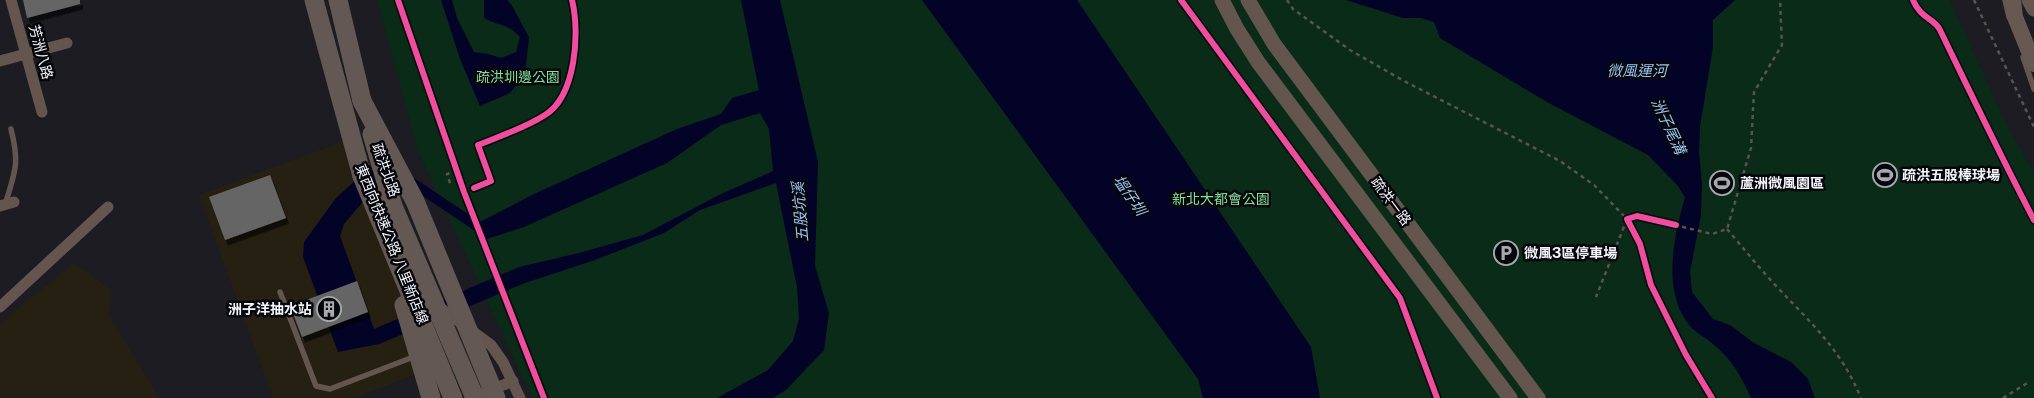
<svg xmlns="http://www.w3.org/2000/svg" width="2034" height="398" viewBox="0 0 2034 398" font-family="'Public Sans','Noto Sans TC',sans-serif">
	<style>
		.industrial { fill: #262013 }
		.green { fill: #0a2b17 }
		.water { fill: #030328; fill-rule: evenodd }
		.building { fill: #666565; filter: url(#shadow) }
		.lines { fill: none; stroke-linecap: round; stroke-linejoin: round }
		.path { stroke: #5a5351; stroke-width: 2.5; stroke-dasharray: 4 4; stroke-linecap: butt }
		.service { stroke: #64564f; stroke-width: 5.5 }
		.minor { stroke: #64564f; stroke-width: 11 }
		.tertiary { stroke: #64564f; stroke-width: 15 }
		.secondary { stroke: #685852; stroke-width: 16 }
		.trunk { stroke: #635853; stroke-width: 19 }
		.trunk-bridge { stroke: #635853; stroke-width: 19 }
		.cycleway-casing { stroke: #050609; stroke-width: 9 }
		.cycleway { stroke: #ef4d9e; stroke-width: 6 }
		.labels { text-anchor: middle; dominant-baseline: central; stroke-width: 5; stroke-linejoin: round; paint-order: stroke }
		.street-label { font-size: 14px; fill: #f4f4fb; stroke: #050609 }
		.park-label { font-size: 14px; fill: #80e09b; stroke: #050609 }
		.poi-label { font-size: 14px; font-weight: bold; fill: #f4f4fb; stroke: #050609; text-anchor: start }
		.water-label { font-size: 15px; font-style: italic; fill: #97c4f2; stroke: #050609 }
	</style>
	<defs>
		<filter id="shadow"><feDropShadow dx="3" dy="5.5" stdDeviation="0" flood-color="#0009"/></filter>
	</defs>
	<rect width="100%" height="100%" fill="#1c1c22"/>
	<!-- industrial -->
	<g class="industrial">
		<polygon points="347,140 433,368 354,398 273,398 199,195"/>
		<polygon points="74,263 111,290 109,315 159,398 0,398 0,323"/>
	</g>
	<!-- green -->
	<polygon class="green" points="377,0 1950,0 2009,130 2034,172 2034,398 532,398 418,151"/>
	<!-- water -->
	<g class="water">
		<path d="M 441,0 L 452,0 L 457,18 L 474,52 L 488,54 L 501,58 L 516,52 L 520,37 C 506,22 500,27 484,18 L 484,0 L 507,0 L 511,4 L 529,37 L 525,75 L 510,93 L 480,106 L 460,59 Z"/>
		<path d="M 741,0 L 780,0 L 818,162 L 815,266 L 829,313 L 824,350 L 786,390 L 773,398 L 717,398 L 768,370 L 793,341 L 799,319 L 797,287 L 776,183 L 700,210 L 664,233 L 595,260 L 525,283 L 379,344 L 338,352 L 303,257 L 304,242 L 336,198 L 359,177 L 374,169 L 402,170 L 480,222 L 534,194 L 677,129 L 721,114 L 732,98 L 759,90 ZM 760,113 L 769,129 L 773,171 L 719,195 L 643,235 L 579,253 L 519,267 L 374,329 L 340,236 L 344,224 L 379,183 L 402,182 L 487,239 L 524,227 L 667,163 L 721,125 Z"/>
		<polygon points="922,0 1077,0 1311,347 1320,398 1203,398 1198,379"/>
		<path d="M 1346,0 L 1735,0 L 1713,20 L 1713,47 L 1700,127 L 1699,152 L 1702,184 L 1701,215 L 1690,272 L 1692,292 L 1713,319 L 1730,325 L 1754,343 L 1791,362 L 1808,379 L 1815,398 L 1751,398 C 1742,378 1732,359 1714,345 C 1707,338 1697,334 1690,326 C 1661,292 1674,236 1685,197 L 1678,186 L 1648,155 L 1547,102 L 1440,38 L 1434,22 L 1421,18 L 1403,18 Z"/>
	</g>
	<!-- building -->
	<g class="building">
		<polygon points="23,0 80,0 80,4 27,18"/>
		<polygon points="270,175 286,218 225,240 209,197"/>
		<polygon points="357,281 368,312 302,337 290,306"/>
	</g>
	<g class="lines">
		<!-- path -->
		<g class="path">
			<polyline points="1287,0 1293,9 1350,50 1404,81 1560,161 1594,185 1627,219 1596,297"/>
			<polyline points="1974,0 2034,127"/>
			<polyline points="450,183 447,174 454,172 457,180"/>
			<polyline points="464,192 474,188"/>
			<path d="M 1727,229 C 1744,249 1760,269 1778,288 C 1813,325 1841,350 1861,398"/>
			<polyline points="1712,398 1686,355 1651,285 1640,244 1627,219 1637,216 1712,234 1727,229 1751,148 1754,92 1782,45 1780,0"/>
			<polyline points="2003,398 2029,382"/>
		</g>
		<!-- service -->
		<g class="service">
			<polyline points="2005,0 2009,17"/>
			<polyline points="2023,57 2034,89"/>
			<path d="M 5,205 C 15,171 20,165 11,129"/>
			<polyline points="280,292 316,386 330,389 416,356"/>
		</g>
		<!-- minor -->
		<g class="minor">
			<polyline points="11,0 42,112"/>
			<polyline points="0,61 67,43"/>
			<polyline points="0,206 14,202"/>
			<polyline points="438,306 491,345 503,362 520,398"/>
			<polyline points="0,307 108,207"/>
			<polyline points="472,398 513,381"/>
		</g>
		<!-- tertiary -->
		<g class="tertiary">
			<polyline points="1222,0 1237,29 1258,62 1510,398"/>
			<polyline points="1248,0 1274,44 1538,398"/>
			<polyline points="2029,0 2034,9"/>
		</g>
		<!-- secondary -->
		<polyline class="secondary" points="2013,0 2015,17 2034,64"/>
		<!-- trunk -->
		<g class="trunk">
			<polyline points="314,0 362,176"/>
			<polyline points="338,0 362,101"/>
		</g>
		<!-- trunk-bridge -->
		<g class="trunk-bridge">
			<polyline points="362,101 415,201 496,398"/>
			<polyline points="372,134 393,206 475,398"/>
			<polyline points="362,176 453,398"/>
			<polyline points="404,305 431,398"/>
		</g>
		<defs>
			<g id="cycleway">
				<polyline points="398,0 464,192 544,398"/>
				<polyline points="1181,0 1400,298 1437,398"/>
				<path d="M 1913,0 C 1921,19 1934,18 1940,30 C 1971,94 2001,157 2034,220"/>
				<path d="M 474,188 L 491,181 L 478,145 C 500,136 525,128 545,115 C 576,96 580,32 572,0"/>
				<polyline points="1676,225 1637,216 1627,219 1640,244 1651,285 1686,355 1712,398"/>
			</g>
		</defs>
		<!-- cycleway casing -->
		<use href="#cycleway" class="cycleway-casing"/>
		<!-- cycleway -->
		<use href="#cycleway" class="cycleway"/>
	</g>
	<!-- icons -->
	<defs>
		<symbol id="stadium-ring" viewBox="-11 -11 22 22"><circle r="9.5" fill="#050609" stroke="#a8a8af" stroke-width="1.5"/><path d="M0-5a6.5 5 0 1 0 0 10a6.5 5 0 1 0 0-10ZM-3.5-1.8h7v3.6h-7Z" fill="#a8a8af"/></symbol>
		<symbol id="parking-ring" viewBox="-11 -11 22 22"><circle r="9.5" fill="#050609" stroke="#a8a8af" stroke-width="1.5"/><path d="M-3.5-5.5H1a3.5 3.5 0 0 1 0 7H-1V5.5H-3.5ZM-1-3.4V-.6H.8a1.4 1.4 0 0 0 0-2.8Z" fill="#a8a8af"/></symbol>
		<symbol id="building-ring" viewBox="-11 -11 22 22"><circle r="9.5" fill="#050609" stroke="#a8a8af" stroke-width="1.5"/><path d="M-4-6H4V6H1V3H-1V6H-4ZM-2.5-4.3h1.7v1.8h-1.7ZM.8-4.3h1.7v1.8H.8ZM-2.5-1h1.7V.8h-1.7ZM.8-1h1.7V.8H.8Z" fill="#a8a8af"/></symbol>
	</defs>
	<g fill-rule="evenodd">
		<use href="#stadium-ring" x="1871" y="161" width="28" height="28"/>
		<use href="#stadium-ring" x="1708" y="169" width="28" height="28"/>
		<use href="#parking-ring" x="1492" y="239" width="28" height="28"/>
		<use href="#building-ring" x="315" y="295" width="28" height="28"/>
	</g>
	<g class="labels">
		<!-- street labels -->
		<g class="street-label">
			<text transform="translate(41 52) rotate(75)">芳洲八路</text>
			<text transform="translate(386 170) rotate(70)">疏洪北路</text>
			<text transform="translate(1391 201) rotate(53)">疏洪一路</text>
			<text transform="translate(392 244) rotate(68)">東西向快速公路 八里新店線</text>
		</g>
		<!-- park labels -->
		<g class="park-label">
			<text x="518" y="77">疏洪圳邊公園</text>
			<text x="1221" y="199">新北大都會公園</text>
		</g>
		<!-- poi labels -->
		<g class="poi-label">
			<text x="1902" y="175">疏洪五股棒球場</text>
			<text x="1740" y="183">蘆洲微風園區</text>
			<text x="1524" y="253">微風3區停車場</text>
			<text x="312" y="309" text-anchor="end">洲子洋抽水站</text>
		</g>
		<!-- water labels -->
		<g class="water-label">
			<text x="1637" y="70">微風運河</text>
			<text transform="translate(1669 126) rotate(65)">洲子尾溝</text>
			<text transform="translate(1130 195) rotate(56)">塭仔圳</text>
			<text transform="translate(800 212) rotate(-95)">五股坑溪</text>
		</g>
	</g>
</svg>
